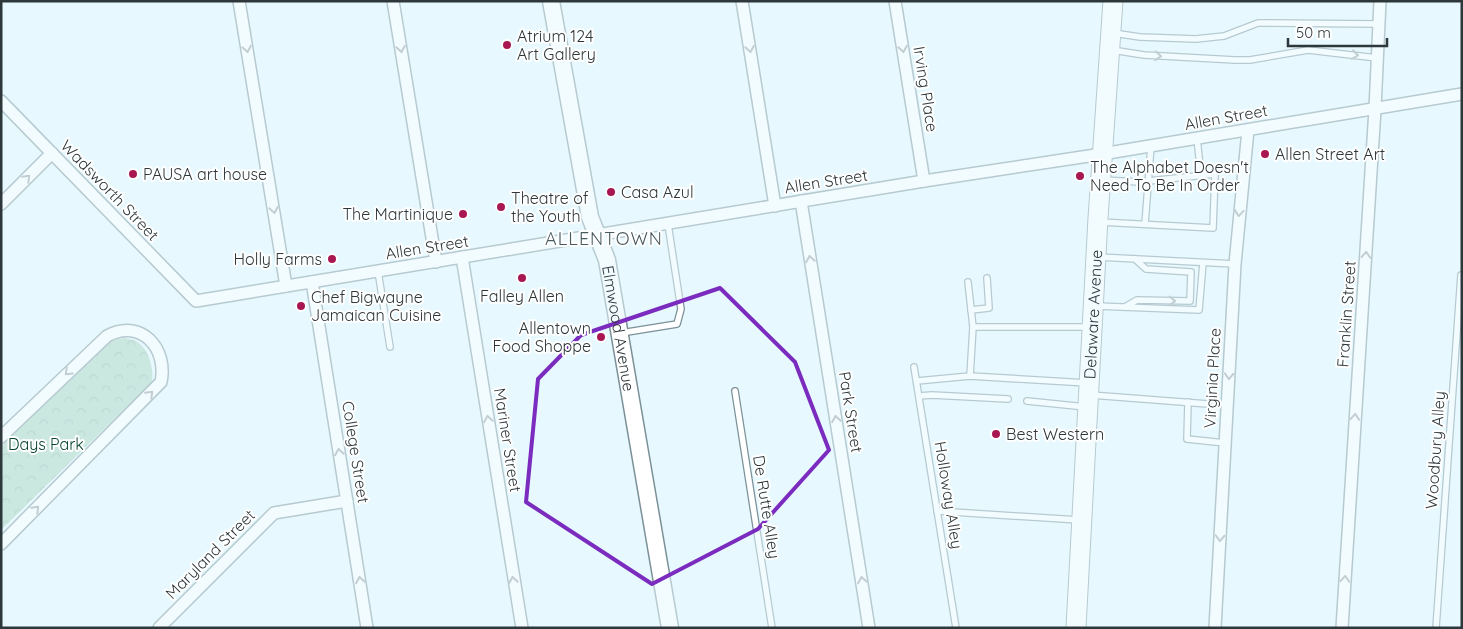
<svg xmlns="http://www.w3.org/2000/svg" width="1463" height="629" viewBox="0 0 1463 629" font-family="Quicksand,sans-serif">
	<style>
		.park { fill: url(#park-crowns) }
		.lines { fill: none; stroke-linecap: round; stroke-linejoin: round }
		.lane-casing { stroke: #7b9097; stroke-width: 8 }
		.street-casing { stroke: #7b9097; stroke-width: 14 }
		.secondary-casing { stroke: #7b9097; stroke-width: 19 }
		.primary-casing { stroke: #7b9097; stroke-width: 21 }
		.lane { stroke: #fff; stroke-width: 5.5 }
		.street { stroke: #fff; stroke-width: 11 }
		.secondary { stroke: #fff; stroke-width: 16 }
		.primary { stroke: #fff; stroke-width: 19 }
		.oneway { stroke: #969b9c }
		.marked { fill: none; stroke: #7b2cbf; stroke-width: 4; stroke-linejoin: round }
		.poi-dot { fill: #a81751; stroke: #fff; stroke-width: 2 }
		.labels { text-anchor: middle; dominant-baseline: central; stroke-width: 4; stroke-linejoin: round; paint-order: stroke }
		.poi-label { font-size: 16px; fill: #2e373a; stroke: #fff; text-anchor: start }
		.street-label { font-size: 16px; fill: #2e373a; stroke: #fff }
		.park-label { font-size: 16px; fill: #06442d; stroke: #fff }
		.neighbourhood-label { font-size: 18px; letter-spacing: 1px; fill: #485b61; stroke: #fff }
	</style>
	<defs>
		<pattern id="park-crowns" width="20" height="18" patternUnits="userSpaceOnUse" patternTransform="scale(1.25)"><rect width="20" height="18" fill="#a6d0ba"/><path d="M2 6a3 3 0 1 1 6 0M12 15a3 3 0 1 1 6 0" fill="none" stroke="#8fb3a1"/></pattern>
	</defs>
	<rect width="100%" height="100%" fill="#e7f9ff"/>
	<!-- park -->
	<path class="park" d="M 124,338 C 128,339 133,339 136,341 C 149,349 154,368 152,382 L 1,530 L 1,446 L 106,344 L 114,340 Z"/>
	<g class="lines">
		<defs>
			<g id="lane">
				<polyline points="1113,33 1140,37 1196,39 1224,36 1258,23 1379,24"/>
				<polyline points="1112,50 1144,55 1235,60 1250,60 1308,50 1377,58"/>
				<polyline points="1197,138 1201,176"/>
				<polyline points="1100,222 1213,228 1215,174 1139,182 1104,180"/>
				<polyline points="1145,224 1151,146"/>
				<polyline points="1098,257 1235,264"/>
				<polyline points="378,271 390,347"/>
				<polyline points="968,282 973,327"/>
				<polyline points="1096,306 1199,310 1203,263"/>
				<polyline points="1125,307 1137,300 1190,301 1191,272 1146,269 1135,259"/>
				<polyline points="971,310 989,308 987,278"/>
				<polyline points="621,333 677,324 681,309 668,224"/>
				<polyline points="914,367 956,628"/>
				<polyline points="970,376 973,327 1089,327"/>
				<polyline points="917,381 970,376 1087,383"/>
				<polyline points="735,391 772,628"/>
				<polyline points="1091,395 1208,404"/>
				<polyline points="919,396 932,395 1008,399"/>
				<polyline points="1027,401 1086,407"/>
				<polyline points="1188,402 1187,439 1225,443"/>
				<polyline points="937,511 1079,520"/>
				<polyline points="1436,628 1461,275"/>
			</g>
			<g id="street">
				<polyline points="239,1 286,286"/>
				<polyline points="393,1 436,262"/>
				<polyline points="742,1 775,206"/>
				<polyline points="895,1 924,181"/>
				<polyline points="1,101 196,301 924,181 1102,154 1462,94"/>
				<polyline points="801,201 869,628"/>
				<polyline points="1,204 52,153"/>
				<polyline points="462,257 522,628"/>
				<polyline points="312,282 367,628"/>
				<path d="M 1,437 L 107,336 C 141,318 168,348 161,382 L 1,544"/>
				<polyline points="159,628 274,513 347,501"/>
				<polyline points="1215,628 1235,264 1248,130"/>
				<polyline points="1342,628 1375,109 1380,1"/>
			</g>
			<g id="secondary">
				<path id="s1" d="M 551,1 L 590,217 L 607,260 L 670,628"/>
			</g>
			<g id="primary">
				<path id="s2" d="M 1076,628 L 1098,218 L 1113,1"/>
			</g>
		</defs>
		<!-- lane casing -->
		<use href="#lane" class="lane-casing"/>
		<!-- street casing -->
		<use href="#street" class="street-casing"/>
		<!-- secondary casing -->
		<use href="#secondary" class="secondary-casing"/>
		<!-- primary casing -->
		<use href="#primary" class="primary-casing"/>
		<!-- lane -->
		<use href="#lane" class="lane"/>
		<!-- street -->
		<use href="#street" class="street"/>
		<!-- secondary -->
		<use href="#secondary" class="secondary"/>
		<!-- primary -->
		<use href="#primary" class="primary"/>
	</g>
	<!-- one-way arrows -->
	<defs><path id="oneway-chevron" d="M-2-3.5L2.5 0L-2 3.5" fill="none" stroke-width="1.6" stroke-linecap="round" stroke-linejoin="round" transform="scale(1.25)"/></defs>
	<g class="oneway">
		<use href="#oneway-chevron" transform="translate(247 49) rotate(80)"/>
		<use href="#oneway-chevron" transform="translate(401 49) rotate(81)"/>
		<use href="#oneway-chevron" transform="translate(750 49) rotate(81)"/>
		<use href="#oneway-chevron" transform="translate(903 49) rotate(81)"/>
		<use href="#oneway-chevron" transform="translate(1355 55) rotate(8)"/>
		<use href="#oneway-chevron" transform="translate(1158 56) rotate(4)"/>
		<use href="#oneway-chevron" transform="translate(27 178) rotate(-45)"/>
		<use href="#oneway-chevron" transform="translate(274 210) rotate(80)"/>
		<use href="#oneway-chevron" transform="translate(1239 213) rotate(95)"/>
		<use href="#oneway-chevron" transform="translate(1366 255) rotate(-86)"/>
		<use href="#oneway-chevron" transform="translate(810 259) rotate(-99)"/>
		<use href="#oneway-chevron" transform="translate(1172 301) rotate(2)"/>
		<use href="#oneway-chevron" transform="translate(68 372) rotate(136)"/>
		<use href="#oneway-chevron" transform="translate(1229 376) rotate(93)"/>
		<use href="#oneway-chevron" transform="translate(150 394) rotate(-45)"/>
		<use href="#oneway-chevron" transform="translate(1355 417) rotate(-86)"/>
		<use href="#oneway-chevron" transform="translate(488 419) rotate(-99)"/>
		<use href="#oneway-chevron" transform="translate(836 419) rotate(-99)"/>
		<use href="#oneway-chevron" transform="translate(339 452) rotate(-99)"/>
		<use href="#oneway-chevron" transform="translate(36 509) rotate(-45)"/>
		<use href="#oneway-chevron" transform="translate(1220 538) rotate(93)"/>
		<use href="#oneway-chevron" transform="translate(1345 579) rotate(-86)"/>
		<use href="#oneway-chevron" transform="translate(360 580) rotate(-99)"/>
		<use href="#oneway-chevron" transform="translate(513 580) rotate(-99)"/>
		<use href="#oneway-chevron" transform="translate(862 580) rotate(-99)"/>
	</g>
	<!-- marked area -->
	<path d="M0 0H1463V629H0ZM 720,288 L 795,362 L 829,450 L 758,529 L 652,584 L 526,502 L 538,379 L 581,335 Z" fill="#e7f9ff" fill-opacity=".55" fill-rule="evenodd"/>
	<path class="marked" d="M 720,288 L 795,362 L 829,450 L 758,529 L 652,584 L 526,502 L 538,379 L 581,335 Z"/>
	<!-- markers -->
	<g class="poi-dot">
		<circle cx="507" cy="45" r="5"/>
		<circle cx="1265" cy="154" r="5"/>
		<circle cx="133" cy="174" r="5"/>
		<circle cx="1080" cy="176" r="5"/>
		<circle cx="611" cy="192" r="5"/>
		<circle cx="501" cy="207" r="5"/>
		<circle cx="463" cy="214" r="5"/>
		<circle cx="332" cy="259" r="5"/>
		<circle cx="522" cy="278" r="5"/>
		<circle cx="301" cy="306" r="5"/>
		<circle cx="601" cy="337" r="5"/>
		<circle cx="996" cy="434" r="5"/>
	</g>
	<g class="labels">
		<!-- poi labels -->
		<g class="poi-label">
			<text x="517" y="36">Atrium 124<tspan x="517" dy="18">Art Gallery</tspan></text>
			<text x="1275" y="154">Allen Street Art</text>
			<text x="1090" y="167">The Alphabet Doesn't<tspan x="1090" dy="18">Need To Be In Order</tspan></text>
			<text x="143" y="174">PAUSA art house</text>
			<text x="621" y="192">Casa Azul</text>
			<text x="511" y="198">Theatre of<tspan x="511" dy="18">the Youth</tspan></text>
			<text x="453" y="214" text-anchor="end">The Martinique</text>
			<text x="322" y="259" text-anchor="end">Holly Farms</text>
			<text x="522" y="296" text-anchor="middle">Falley Allen</text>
			<text x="311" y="297">Chef Bigwayne<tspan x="311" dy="18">Jamaican Cuisine</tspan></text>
			<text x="591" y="328" text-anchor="end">Allentown<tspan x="591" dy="18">Food Shoppe</tspan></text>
			<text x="1006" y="434">Best Western</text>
		</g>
		<!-- street labels -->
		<g class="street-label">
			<text transform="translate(926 89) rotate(81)">Irving Place</text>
			<text transform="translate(1226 117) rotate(-10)">Allen Street</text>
			<text transform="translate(826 181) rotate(-9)">Allen Street</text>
			<text transform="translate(110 190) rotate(46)">Wadsworth Street</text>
			<text transform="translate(427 247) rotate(-9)">Allen Street</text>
			<text stroke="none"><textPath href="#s2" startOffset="314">Delaware Avenue</textPath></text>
			<text transform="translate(1346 314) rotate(-86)">Franklin Street</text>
			<text stroke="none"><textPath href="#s1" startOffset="335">Elmwood Avenue</textPath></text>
			<text transform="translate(1212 378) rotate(-87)">Virginia Place</text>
			<text transform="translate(851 412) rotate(81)">Park Street</text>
			<text transform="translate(508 440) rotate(81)">Mariner Street</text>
			<text transform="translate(1435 450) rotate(-86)">Woodbury Alley</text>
			<text transform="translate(356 452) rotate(81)">College Street</text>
			<text transform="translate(949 495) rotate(81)">Holloway Alley</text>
			<text transform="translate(767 507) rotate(81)">De Rutte Alley</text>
			<text transform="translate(210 554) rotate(-45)">Maryland Street</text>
		</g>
		<!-- park labels -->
		<g class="park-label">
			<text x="46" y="444">Days Park</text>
		</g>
		<!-- neighbourhood labels -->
		<g class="neighbourhood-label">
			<text x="604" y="238">ALLENTOWN</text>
		</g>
	</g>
	<!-- border -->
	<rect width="1463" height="629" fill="none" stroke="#2e373a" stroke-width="5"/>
	<!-- scale -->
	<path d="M1288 38v8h99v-8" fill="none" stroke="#2e373a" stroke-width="2.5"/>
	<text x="1296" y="38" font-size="15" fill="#2e373a" stroke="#ffffff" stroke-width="4" paint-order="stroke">50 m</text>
</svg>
